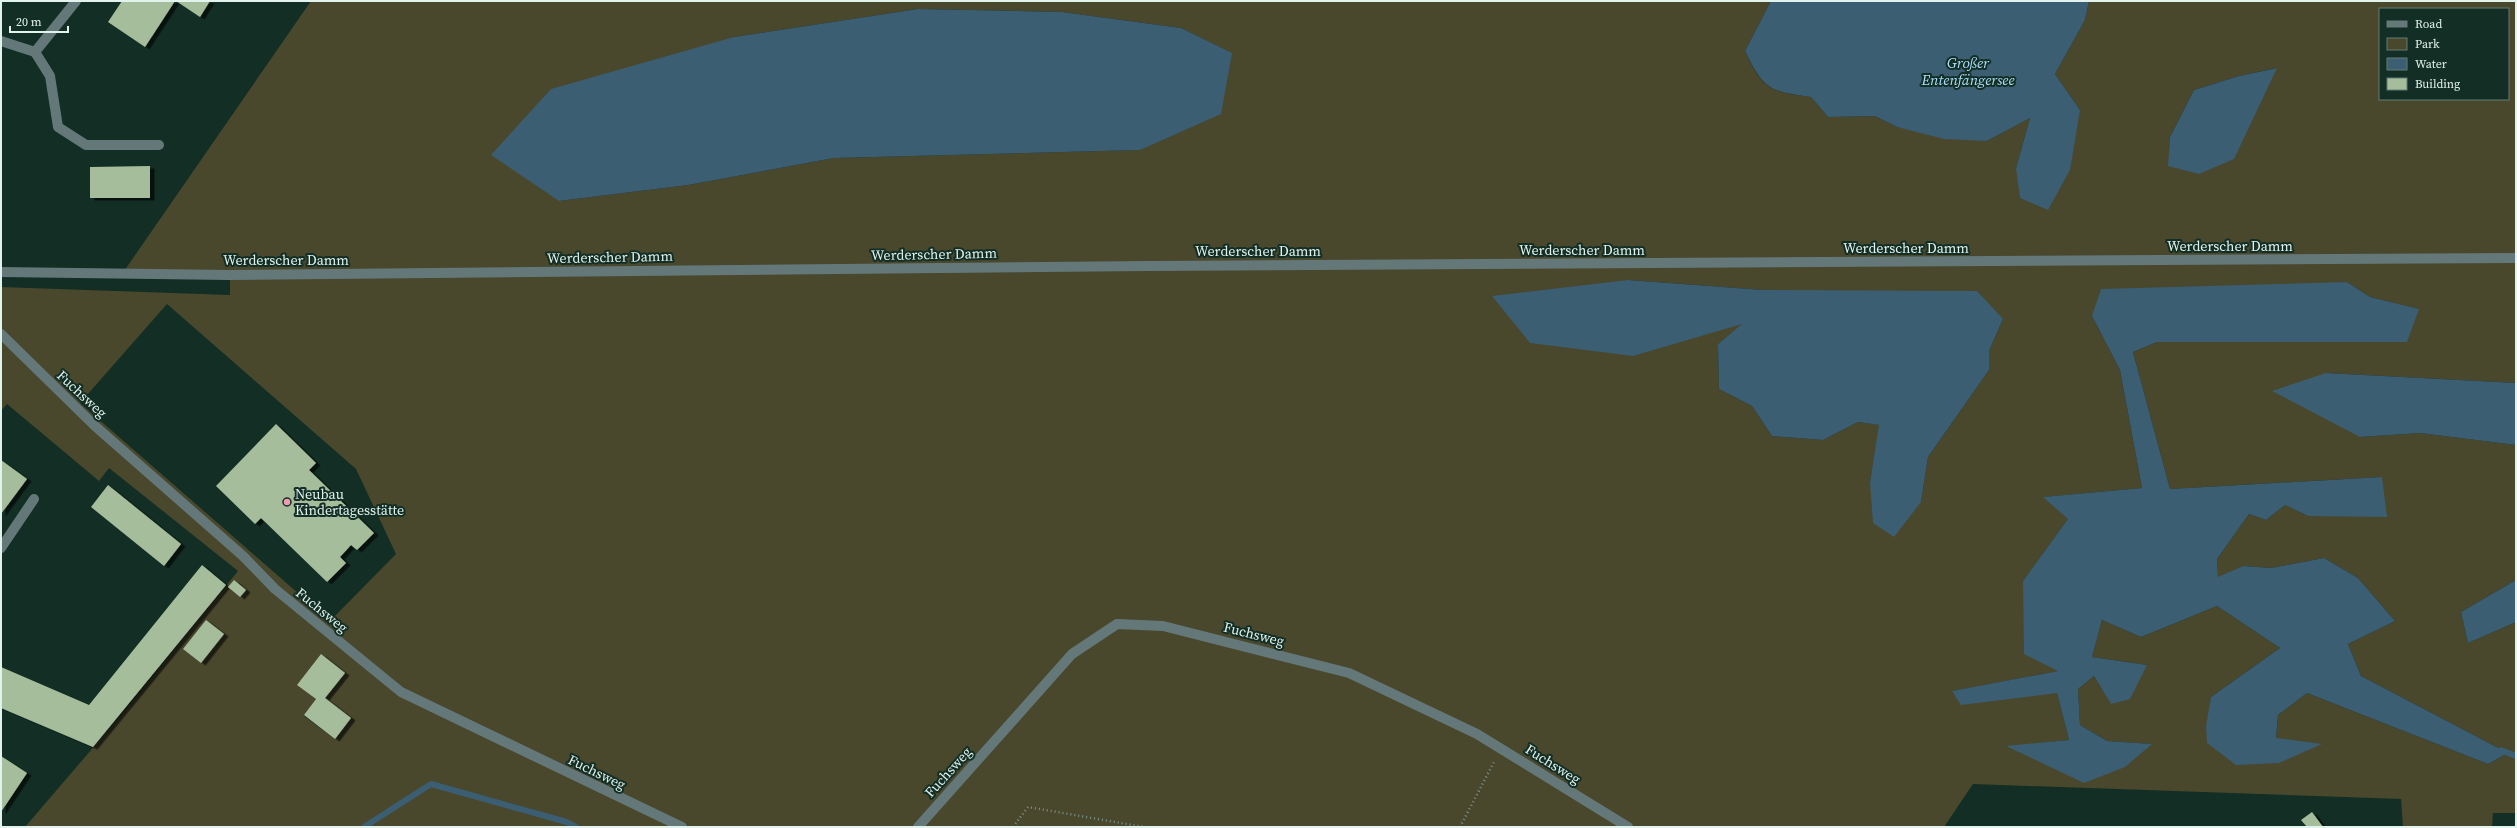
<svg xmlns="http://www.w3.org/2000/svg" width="2517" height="828" viewBox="0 0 2517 828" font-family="'Source Serif 4',serif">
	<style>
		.green { fill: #49472c; fill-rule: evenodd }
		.water { fill: #3b5e73 }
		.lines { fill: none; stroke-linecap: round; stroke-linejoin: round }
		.stream { stroke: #3b5e73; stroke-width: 6 }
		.building { fill: #a6bd9c; filter: url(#shadow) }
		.path { stroke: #7c928b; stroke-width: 2.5; stroke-dasharray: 1 3; stroke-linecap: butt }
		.minor { stroke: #64787a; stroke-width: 10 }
		.poi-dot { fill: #f29aae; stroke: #122e25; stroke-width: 1.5 }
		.labels { text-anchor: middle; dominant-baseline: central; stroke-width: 4; stroke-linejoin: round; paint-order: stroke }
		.street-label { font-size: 14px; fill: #e2f2ec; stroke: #122e25 }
		.poi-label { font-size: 14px; fill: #e2f2ec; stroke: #122e25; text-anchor: start }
		.water-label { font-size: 15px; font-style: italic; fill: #aedffd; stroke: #122e25 }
	</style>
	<defs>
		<filter id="shadow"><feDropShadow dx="4.5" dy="2.5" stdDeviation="0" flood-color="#0009"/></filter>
	</defs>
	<rect width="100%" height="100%" fill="#122e25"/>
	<!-- green -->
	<path class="green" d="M 311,1 L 1771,1 L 1745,51 C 1763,90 1769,91 1811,97 L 1828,117 L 1875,116 L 1897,127 L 1987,141 L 2030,118 L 2016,168 L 2080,110 L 2055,74 L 2085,20 L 2089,1 L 2516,1 L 2516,383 L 2326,373 L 2360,437 L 2420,433 L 2516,445 L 2516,580 L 2461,612 L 2468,643 L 2516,622 L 2516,813 L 2493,813 L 2492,827 L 2403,827 L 2401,799 L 1973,784 L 1944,827 L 25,827 L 121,715 L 238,571 L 109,468 L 99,481 L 7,404 L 1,411 L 1,287 L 230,295 L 230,275 L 122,274 ZM 918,9 L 1062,12 L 1181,28 L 1231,53 L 1140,150 L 834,158 L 688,185 L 559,201 L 734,37 ZM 2380,9 L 2508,9 L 2508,99 L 2380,99 ZM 2276,68 L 2169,166 L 2170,137 L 2194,90 L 2239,76 ZM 1628,280 L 1763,290 L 2003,319 L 1989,351 L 1989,370 L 1928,457 L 1921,502 L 1870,482 L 1880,425 L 1858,422 L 1823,440 L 1772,436 L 1752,406 L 1719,389 L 1718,344 L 1743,324 ZM 2347,282 L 2370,297 L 2418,309 L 2157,342 L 2133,352 L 2170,489 L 2382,477 L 2308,516 L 2285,505 L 2266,520 L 2249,514 L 2217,559 L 2218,578 L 2243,566 L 2271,568 L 2324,558 L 2358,578 L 2395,621 L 2348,644 L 2361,676 L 2508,753 L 2488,764 L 2307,693 L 2278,715 L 2276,739 L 2321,745 L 2207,743 L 2211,697 L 2280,648 L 2217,606 L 2141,637 L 2102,620 L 2092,657 L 2147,665 L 2111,703 L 2094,676 L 2078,689 L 2080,725 L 2107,741 L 2151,744 L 2006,747 L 2069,740 L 2057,693 L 1953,691 L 2059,671 L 2023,581 L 2069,518 L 2044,497 L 2142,488 L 2120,370 L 2092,316 ZM 167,304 L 356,469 L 396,554 L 330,621 L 80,403 ZM 345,673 L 325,698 L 351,718 L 335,739 L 304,716 L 316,699 L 298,685 Z"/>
	<!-- water -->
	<g class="water">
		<path d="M 1771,1 L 2089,1 L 2085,20 L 2055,74 L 2080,110 L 2070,170 L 2048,210 L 2020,198 L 2016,168 L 2030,118 L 1987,141 L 1944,139 L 1897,127 L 1875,116 L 1828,117 L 1811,97 C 1769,91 1764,90 1745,51 Z"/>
		<polygon points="918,9 1062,12 1181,28 1232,53 1221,114 1140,150 834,158 688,185 559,201 491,155 551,89 734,37"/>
		<polygon points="2277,68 2234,159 2199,174 2168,166 2170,137 2194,90 2239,76"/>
		<polygon points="1628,280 1763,290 1977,291 2003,319 1989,351 1989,370 1928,457 1921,502 1894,537 1873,523 1870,482 1879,425 1858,422 1823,440 1772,436 1752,406 1719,389 1718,344 1742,324 1633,356 1530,343 1492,296"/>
		<polygon points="2347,282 2370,297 2419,309 2407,342 2157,342 2133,352 2170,489 2382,477 2387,517 2308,516 2285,505 2266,520 2249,514 2217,559 2218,577 2243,566 2271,568 2324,558 2358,578 2395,621 2348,644 2361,676 2508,753 2488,764 2307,693 2278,715 2276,738 2322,744 2279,763 2236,765 2207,743 2206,726 2211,697 2280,648 2217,606 2141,637 2102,620 2092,657 2147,665 2130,699 2111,704 2094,676 2078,689 2080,725 2107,741 2152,744 2125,767 2084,783 2006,746 2069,740 2057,693 1961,705 1952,691 2058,671 2024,654 2023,581 2068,519 2043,497 2142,488 2120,370 2092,316 2101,289"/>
		<polygon points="2326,373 2516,383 2516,445 2420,433 2360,437 2272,391"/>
		<polygon points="2516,580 2516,622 2468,643 2461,612"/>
	</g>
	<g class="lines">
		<!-- stream -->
		<g class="stream">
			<polyline points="2501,750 2516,756"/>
			<polyline points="364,827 431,784 567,822 576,827"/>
		</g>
	</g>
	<!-- building -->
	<g class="building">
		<polygon points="122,1 175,1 145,47 108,22"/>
		<polygon points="176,1 210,1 200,17"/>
		<polygon points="150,166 150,198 90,198 90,167"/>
		<polygon points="276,424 316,463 309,470 374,533 357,550 351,545 340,557 346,563 327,582 261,518 255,524 216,486"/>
		<polygon points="1,460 27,479 1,514"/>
		<polygon points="108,485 181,544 164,566 91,507"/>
		<polygon points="202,565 226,585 93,747 1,708 1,667 89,705"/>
		<polygon points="234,580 246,590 240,597 228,587"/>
		<polygon points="206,620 224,634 201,663 183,649"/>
		<polygon points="321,654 345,673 325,698 351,718 335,739 304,715 316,699 297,685"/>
		<polygon points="1,756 27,773 1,812"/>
		<polygon points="2312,812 2323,827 2307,827 2301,820"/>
	</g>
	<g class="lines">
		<!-- path -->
		<g class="path">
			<polyline points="1013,827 1028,807 1144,827"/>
			<polyline points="1460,827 1494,762"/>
		</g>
		<!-- minor -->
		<g class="minor">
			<polyline points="1,41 35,52 76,1"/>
			<polyline points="35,52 50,76 58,127 86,145 159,145"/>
			<polyline points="1,272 230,275 1149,266 2516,258"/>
			<polyline points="1,334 95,426 243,556 275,589 401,692 682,827"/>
			<polyline points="1,548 34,499"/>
			<polyline points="918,827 1072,654 1117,624 1163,626 1349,673 1477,734 1628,827"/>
		</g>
	</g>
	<!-- markers -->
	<circle class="poi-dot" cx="287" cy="502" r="4"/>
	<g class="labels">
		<!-- street labels -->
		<g class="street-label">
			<text x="2230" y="246">Werderscher Damm</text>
			<text x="1906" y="248">Werderscher Damm</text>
			<text x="1582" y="250">Werderscher Damm</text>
			<text x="1258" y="251">Werderscher Damm</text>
			<text transform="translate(934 254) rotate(-1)">Werderscher Damm</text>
			<text transform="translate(610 257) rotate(-1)">Werderscher Damm</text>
			<text x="286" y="260">Werderscher Damm</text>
			<text transform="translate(82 394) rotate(43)">Fuchsweg</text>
			<text transform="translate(322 610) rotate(39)">Fuchsweg</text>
			<text transform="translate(1254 634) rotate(14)">Fuchsweg</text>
			<text transform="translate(1553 764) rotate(32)">Fuchsweg</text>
			<text transform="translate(597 772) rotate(26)">Fuchsweg</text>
			<text transform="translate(948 772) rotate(-48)">Fuchsweg</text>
		</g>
		<!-- poi labels -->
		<g class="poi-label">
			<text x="295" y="494">Neubau<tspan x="295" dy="16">Kindertagesstätte</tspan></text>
		</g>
		<!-- water labels -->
		<g class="water-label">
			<text x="1968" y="62">Großer<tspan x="1968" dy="17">Entenfängersee</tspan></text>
		</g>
	</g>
	<!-- border -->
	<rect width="2517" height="828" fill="none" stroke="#e2f2ec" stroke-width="4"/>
	<!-- legend -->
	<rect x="2379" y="8" width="130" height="92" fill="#122e25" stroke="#657c75"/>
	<rect x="2387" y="21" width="20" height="6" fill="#64787a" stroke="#657c75"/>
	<text x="2415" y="28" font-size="12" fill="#e2f2ec">Road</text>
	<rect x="2387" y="38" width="20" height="12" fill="#49472c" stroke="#657c75"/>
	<text x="2415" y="48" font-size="12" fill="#e2f2ec">Park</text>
	<rect x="2387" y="58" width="20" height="12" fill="#3b5e73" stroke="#657c75"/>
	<text x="2415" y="68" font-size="12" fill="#e2f2ec">Water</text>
	<rect x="2387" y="78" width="20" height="12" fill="#a6bd9c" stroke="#657c75"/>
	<text x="2415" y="88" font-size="12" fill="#e2f2ec">Building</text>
	<!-- scale -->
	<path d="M10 26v6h58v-6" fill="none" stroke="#e2f2ec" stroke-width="2"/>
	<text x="16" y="26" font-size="12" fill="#e2f2ec" stroke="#122e25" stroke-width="3" paint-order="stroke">20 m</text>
</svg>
